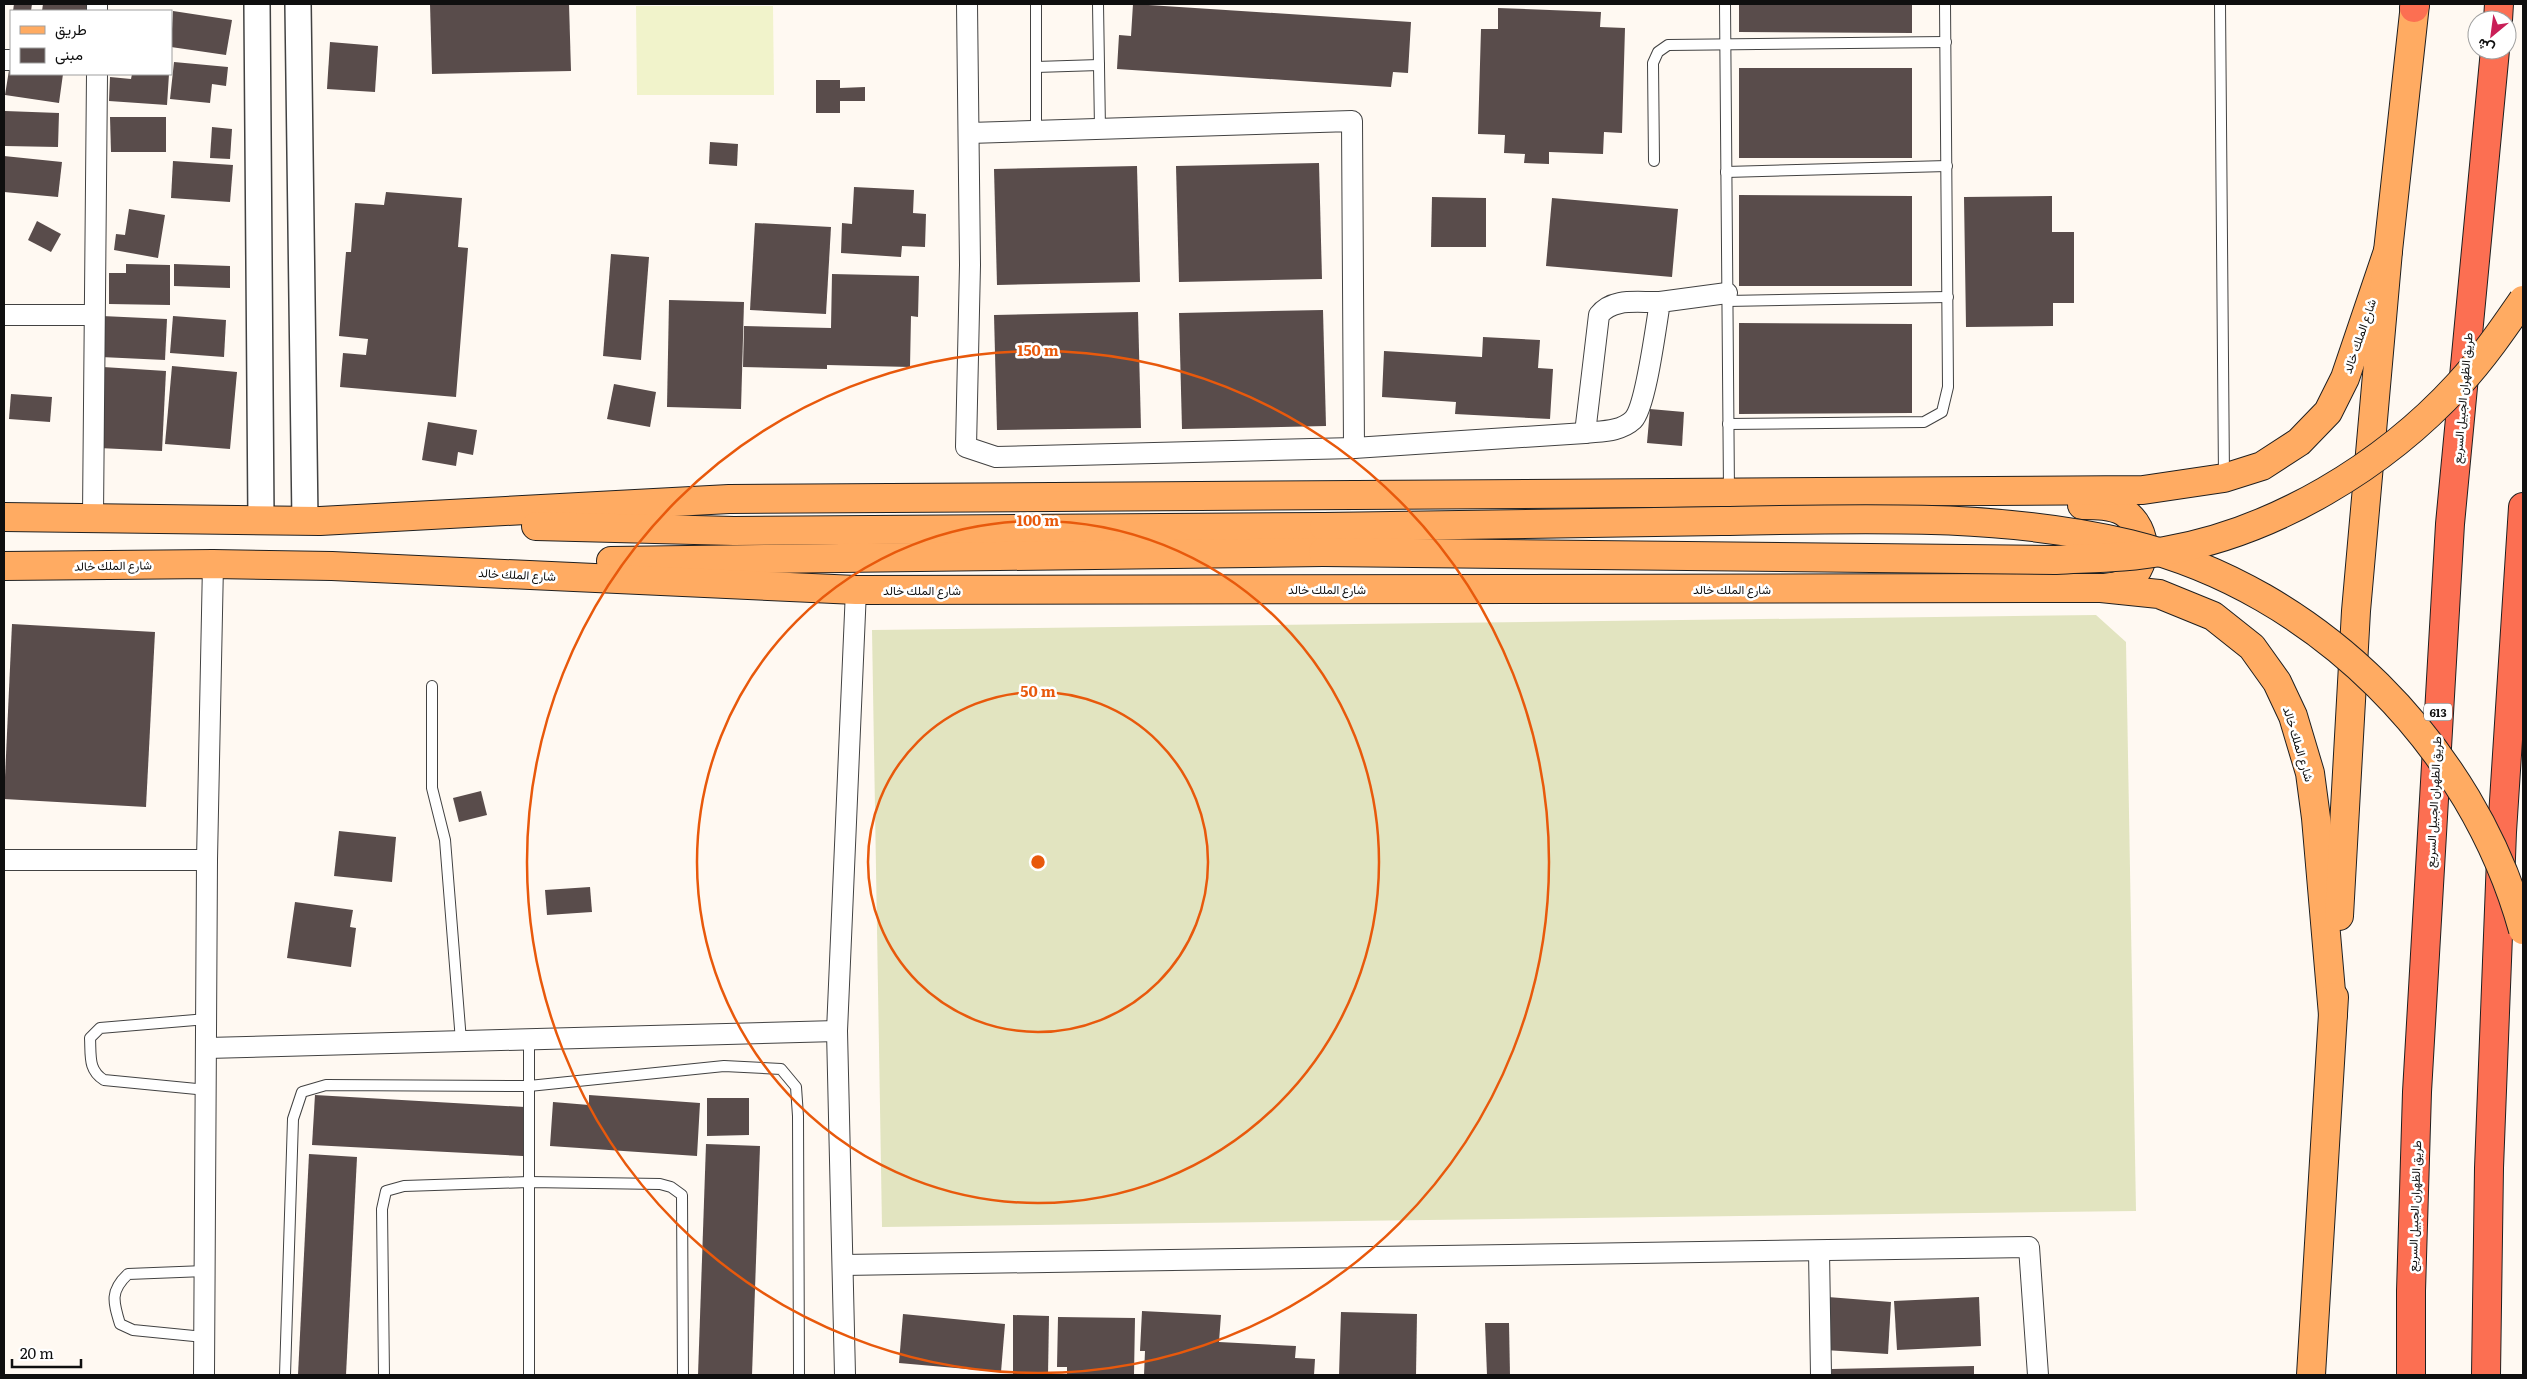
<svg xmlns="http://www.w3.org/2000/svg" width="2527" height="1379" viewBox="0 0 2527 1379" font-family="Literata,Vazirmatn,serif">
	<style>
		.cemetery { fill: #e2e4c0 }
		.pitch { fill: #f1f3cb }
		.building { fill: #594c4b }
		.lines { fill: none; stroke-linecap: round; stroke-linejoin: round }
		.service-casing { stroke: #424242; stroke-width: 12 }
		.minor-casing { stroke: #424242; stroke-width: 22 }
		.tertiary-casing { stroke: #424242; stroke-width: 28 }
		.primary-casing { stroke: #202020; stroke-width: 30 }
		.motorway-casing { stroke: #202020; stroke-width: 30 }
		.service { stroke: #fff; stroke-width: 10 }
		.minor { stroke: #fff; stroke-width: 20 }
		.tertiary { stroke: #fff; stroke-width: 25 }
		.primary { stroke: #ffab62; stroke-width: 28 }
		.motorway { stroke: #fc6f52; stroke-width: 28 }
		.primary-bridge-casing { stroke: #202020; stroke-width: 30; stroke-linecap: butt }
		.primary-bridge { stroke: #ffab62; stroke-width: 28 }
		.ring { fill: none; stroke: #e8590c; stroke-width: 2.5 }
		.labels { text-anchor: middle; dominant-baseline: central; stroke-width: 5; stroke-linejoin: round; paint-order: stroke }
		.shield { fill: #fff; stroke: #575757; stroke-width: 1 }
		.shield-label { font-size: 11px; font-weight: bold; fill: #0f0f0f }
		.street-label { font-size: 12px; fill: #0f0f0f; stroke: #fff }
		.centre { fill: #e8590c; stroke: #fff; stroke-width: 2.5 }
		.ring-label { font-size: 15px; text-anchor: middle; font-weight: bold; fill: #e8590c; stroke: #fff; stroke-width: 5; stroke-linejoin: round; paint-order: stroke }
	</style>
	<rect width="100%" height="100%" fill="#fff9f2"/>
	<!-- cemetery -->
	<polygon class="cemetery" points="2096,615 2126,642 2136,1211 882,1227 872,630"/>
	<!-- pitch -->
	<polygon class="pitch" points="636,6 773,6 774,95 637,95"/>
	<!-- building -->
	<g class="building">
		<polygon points="14,4 32,4 31,11 13,11"/>
		<polygon points="43,4 89,4 88,11 42,11"/>
		<polygon points="430,4 569,4 571,71 432,74"/>
		<polygon points="1133,4 1411,22 1408,73 1393,72 1391,87 1117,69 1119,35 1131,36"/>
		<polygon points="1739,4 1912,4 1912,33 1739,32"/>
		<polygon points="1498,8 1601,12 1600,27 1625,28 1622,133 1604,132 1603,154 1549,152 1549,164 1524,163 1525,154 1504,153 1505,135 1478,134 1481,29 1498,29"/>
		<polygon points="173,11 232,20 226,55 171,47"/>
		<polygon points="330,42 378,46 375,92 327,89"/>
		<polygon points="174,62 228,67 226,86 212,84 210,103 170,99"/>
		<polygon points="10,64 11,74 63,74 59,103 5,95"/>
		<rect x="1739" y="68" width="173" height="90"/>
		<polygon points="132,74 169,74 167,105 109,101 110,77 131,79"/>
		<polygon points="816,80 840,80 840,88 865,87 865,101 840,101 840,113 816,113"/>
		<polygon points="5,111 59,113 58,147 5,146"/>
		<polygon points="110,117 166,117 166,152 111,152"/>
		<polygon points="212,127 232,129 230,159 210,158"/>
		<polygon points="710,142 738,144 737,166 709,164"/>
		<polygon points="4,156 62,162 58,197 4,192"/>
		<polygon points="173,161 233,165 230,202 171,198"/>
		<polygon points="1319,163 1322,279 1179,282 1176,166"/>
		<polygon points="1137,166 1140,282 997,285 994,169"/>
		<polygon points="854,187 914,190 913,213 926,214 925,247 902,246 901,257 841,253 842,223 852,224"/>
		<polygon points="386,192 462,198 458,247 468,248 456,397 340,387 343,353 366,355 368,339 339,336 346,252 351,252 355,203 384,205"/>
		<polygon points="1739,195 1912,196 1912,286 1739,286"/>
		<polygon points="2052,196 2052,232 2074,232 2074,303 2053,303 2053,326 1966,327 1964,197"/>
		<polygon points="1432,197 1486,198 1486,247 1431,247"/>
		<polygon points="1552,198 1678,209 1672,277 1546,266"/>
		<polygon points="129,209 165,215 158,258 114,250 116,234 125,235"/>
		<polygon points="37,221 61,234 51,252 28,240"/>
		<polygon points="755,223 831,227 826,314 750,310"/>
		<polygon points="611,254 649,257 641,360 603,356"/>
		<polygon points="126,264 170,265 170,305 109,304 109,273 126,273"/>
		<polygon points="174,264 230,266 230,288 174,286"/>
		<polygon points="832,274 919,276 918,317 911,316 910,367 827,365 827,369 743,367 744,326 831,328"/>
		<polygon points="669,300 744,302 741,409 667,407"/>
		<polygon points="1323,310 1326,426 1182,429 1179,313"/>
		<polygon points="1138,312 1141,428 997,430 994,315"/>
		<polygon points="102,316 167,319 165,360 101,357"/>
		<polygon points="173,316 226,320 224,357 170,353"/>
		<polygon points="1739,323 1912,324 1912,413 1739,414"/>
		<polygon points="1483,337 1540,340 1538,368 1553,369 1550,419 1455,414 1456,402 1382,397 1384,351 1482,357"/>
		<polygon points="172,366 237,372 230,449 165,444"/>
		<polygon points="103,367 166,371 162,451 99,448"/>
		<polygon points="614,384 656,392 650,427 607,419"/>
		<polygon points="11,394 52,397 50,422 9,419"/>
		<polygon points="1650,409 1684,412 1682,446 1647,443"/>
		<polygon points="428,422 477,430 473,455 458,452 456,466 422,460"/>
		<polygon points="12,624 155,632 146,807 4,799"/>
		<polygon points="481,791 487,815 459,822 453,798"/>
		<polygon points="339,831 396,837 392,882 334,876"/>
		<polygon points="590,887 592,912 547,915 545,890"/>
		<polygon points="295,902 353,910 350,927 356,928 351,967 287,958"/>
		<polygon points="315,1095 525,1107 523,1156 312,1145"/>
		<polygon points="589,1095 700,1103 697,1156 550,1146 553,1102 589,1105"/>
		<polygon points="707,1098 749,1098 749,1135 707,1136"/>
		<polygon points="706,1144 760,1146 752,1375 698,1375"/>
		<polygon points="309,1154 357,1157 346,1375 298,1375"/>
		<polygon points="1828,1297 1891,1302 1888,1354 1825,1350"/>
		<polygon points="1979,1297 1981,1346 1897,1350 1894,1301"/>
		<polygon points="1142,1311 1221,1315 1219,1342 1296,1346 1295,1358 1315,1359 1314,1375 1144,1375 1145,1351 1140,1351"/>
		<polygon points="1341,1312 1417,1314 1416,1375 1339,1375"/>
		<polygon points="903,1314 1005,1324 1001,1372 899,1363"/>
		<polygon points="1013,1315 1049,1316 1048,1375 1013,1375"/>
		<polygon points="1058,1317 1135,1318 1134,1375 1067,1375 1067,1367 1057,1367"/>
		<polygon points="1485,1323 1509,1323 1510,1375 1487,1375"/>
		<polygon points="1974,1366 1974,1375 1832,1375 1832,1369"/>
	</g>
	<g class="lines">
		<defs>
			<g id="service">
				<polyline points="1098,4 1100,129"/>
				<polyline points="1725,4 1729,492"/>
				<polyline points="2220,4 2224,477"/>
				<polyline points="1036,67 1099,65"/>
				<polyline points="1036,131 1036,4"/>
				<polyline points="1654,161 1653,63 1658,52 1668,45 1946,42"/>
				<polyline points="1726,172 1947,166"/>
				<polyline points="1727,301 1948,297"/>
				<polyline points="1728,424 1924,422 1942,412 1948,387 1945,4"/>
				<polyline points="432,686 432,788 445,840 461,1041"/>
				<path d="M 207,1090 L 104,1080 C 88,1070 91,1056 90,1038 L 100,1028 L 207,1019"/>
				<path d="M 204,1337 L 133,1330 L 120,1324 C 113,1301 110,1291 128,1274 L 205,1271"/>
				<polyline points="285,1375 293,1119 302,1092 326,1085 529,1086 724,1066 781,1069 796,1087 798,1116 799,1375"/>
				<polyline points="384,1375 382,1209 386,1191 404,1186 529,1182 660,1184 671,1187 682,1195 683,1375"/>
				<polyline points="529,1375 529,1039"/>
			</g>
			<g id="minor">
				<path d="M 967,4 L 970,265 L 966,447 L 996,457 L 1354,448 L 1585,433 C 1601,431 1620,432 1633,420 C 1646,407 1656,325 1660,302 L 1727,293"/>
				<polyline points="97,11 97,4"/>
				<polyline points="4,60 11,60"/>
				<polyline points="969,133 1352,121 1354,448"/>
				<polyline points="4,315 94,315"/>
				<path d="M 1585,433 L 1599,315 C 1613,297 1639,303 1660,302"/>
				<polyline points="93,516 97,74"/>
				<polyline points="4,860 207,860"/>
				<polyline points="207,1048 837,1031"/>
				<polyline points="1819,1251 1821,1375"/>
				<polyline points="843,1265 2029,1247 2038,1375"/>
				<polyline points="204,1375 207,860 213,564"/>
				<polyline points="845,1375 837,1031 856,590"/>
			</g>
			<g id="tertiary">
				<polyline points="257,4 261,520"/>
				<polyline points="298,4 305,521"/>
			</g>
			<g id="primary">
				<path d="M 2082,505 C 2096,505 2112,505 2124,512 C 2149,529 2150,570 2122,584 C 2117,587 2109,587 2103,588"/>
				<polyline points="4,517 320,521 729,499 2143,490 2224,478 2262,466 2299,442 2328,412 2345,378 2388,251"/>
				<polyline points="536,526 734,531 1324,527"/>
				<polyline points="611,561 1323,552"/>
				<polyline points="4,566 213,564 332,566 856,590 2101,588 2159,594 2213,616 2252,647 2277,682 2293,716 2310,773 2316,818 2333,1015"/>
				<polyline points="2339,916 2356,611 2388,251 2415,4"/>
				<polyline points="2311,1375 2334,997"/>
			</g>
			<g id="motorway">
				<polyline points="2414,8 2415,4"/>
				<polyline points="2498,20 2499,4"/>
				<polyline points="2411,1375 2411,1291 2417,1092 2450,524 2495,50"/>
				<polyline points="2486,1375 2489,1168 2502,832 2523,507"/>
			</g>
		</defs>
		<!-- service casing -->
		<use href="#service" class="service-casing"/>
		<!-- minor casing -->
		<use href="#minor" class="minor-casing"/>
		<!-- tertiary casing -->
		<use href="#tertiary" class="tertiary-casing"/>
		<!-- primary casing -->
		<use href="#primary" class="primary-casing"/>
		<!-- motorway casing -->
		<use href="#motorway" class="motorway-casing"/>
		<!-- service -->
		<use href="#service" class="service"/>
		<!-- minor -->
		<use href="#minor" class="minor"/>
		<!-- tertiary -->
		<use href="#tertiary" class="tertiary"/>
		<!-- primary -->
		<use href="#primary" class="primary"/>
		<!-- motorway -->
		<use href="#motorway" class="motorway"/>
		<defs>
			<g id="primary-bridge">
				<path d="M 1324,527 C 1457,525 1589,523 1721,521 C 1856,519 1997,512 2130,544 C 2318,590 2472,746 2523,930"/>
				<path d="M 1323,552 L 2056,560 C 2092,558 2129,558 2165,551 C 2275,532 2384,466 2459,384 C 2483,358 2503,329 2523,300"/>
			</g>
		</defs>
		<!-- primary-bridge casing -->
		<use href="#primary-bridge" class="primary-bridge-casing"/>
		<!-- primary-bridge -->
		<use href="#primary-bridge" class="primary-bridge"/>
	</g>
	<!-- distance rings -->
	<g class="ring">
		<circle cx="1038" cy="862" r="170"/>
		<circle cx="1038" cy="862" r="341"/>
		<circle cx="1038" cy="862" r="511"/>
	</g>
	<g class="labels">
		<!-- shield labels -->
		<rect class="shield" x="2424" y="703.5" width="28" height="17" rx="4"/>
		<g class="shield-label">
			<text x="2438" y="712">613</text>
		</g>
		<!-- street labels -->
		<g class="street-label">
			<text transform="translate(2359 336) rotate(-71)">شارع الملك خالد</text>
			<text transform="translate(2462 398) rotate(-85)">طريق الظهران الجبيل السريع</text>
			<text transform="translate(113 565) rotate(-1)">شارع الملك خالد</text>
			<text transform="translate(517 574) rotate(3)">شارع الملك خالد</text>
			<text x="1327" y="589">شارع الملك خالد</text>
			<text x="1732" y="589">شارع الملك خالد</text>
			<text x="922" y="590">شارع الملك خالد</text>
			<text transform="translate(2299 744) rotate(73)">شارع الملك خالد</text>
			<text transform="translate(2433 802) rotate(-87)">طريق الظهران الجبيل السريع</text>
			<text transform="translate(2414 1206) rotate(-88)">طريق الظهران الجبيل السريع</text>
		</g>
	</g>
	<circle cx="1038" cy="862" r="8" class="centre"/>
	<g class="ring-label">
		<text x="1038" y="356">150 m</text>
		<text x="1038" y="526">100 m</text>
		<text x="1038" y="697">50 m</text>
	</g>
	<!-- border -->
	<rect width="2527" height="1379" fill="none" stroke="#0f0f0f" stroke-width="10"/>
	<!-- legend -->
	<rect x="10" y="10" width="162" height="65" fill="#ffffff" stroke="#9f9f9f"/>
	<rect x="20" y="26" width="25" height="8" fill="#ffab62" stroke="#9f9f9f"/>
	<text x="55" y="35" font-size="15" fill="#0f0f0f">طريق</text>
	<rect x="20" y="48" width="25" height="15" fill="#594c4b" stroke="#9f9f9f"/>
	<text x="55" y="60" font-size="15" fill="#0f0f0f">مبنى</text>
	<!-- north arrow -->
	<g transform="translate(2492 35) rotate(209)"><circle r="24" fill="#ffffff" stroke="#9f9f9f"/>
	<path d="M0-4L9 19L0 12L-9 19Z" fill="#c91e57"/>
	<text y="-8" font-size="14" font-weight="bold" text-anchor="middle" fill="#0f0f0f">ش</text>
	</g>
	<!-- scale -->
	<path d="M12 1359v8h69v-8" fill="none" stroke="#0f0f0f" stroke-width="2.5"/>
	<text x="20" y="1359" font-size="15" fill="#0f0f0f" stroke="#ffffff" stroke-width="4" paint-order="stroke">20 m</text>
</svg>
